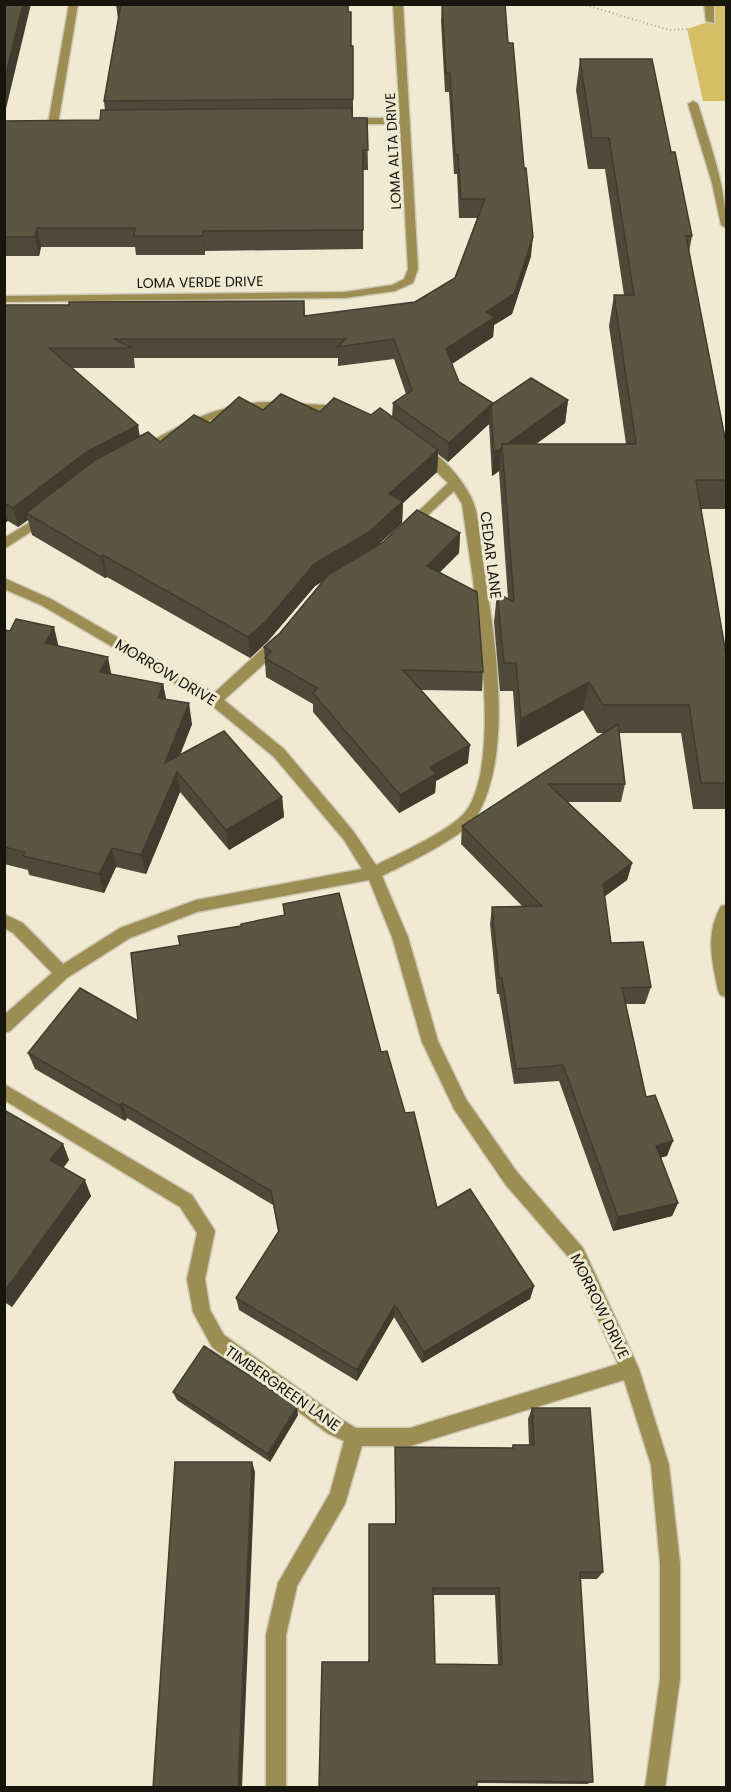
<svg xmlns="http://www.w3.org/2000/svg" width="731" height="1792" viewBox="0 0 731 1792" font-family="Poppins,sans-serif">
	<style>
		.green { fill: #d5bf66 }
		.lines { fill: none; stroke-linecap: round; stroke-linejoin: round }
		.lane-casing { stroke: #cdc8b3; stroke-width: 3 }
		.street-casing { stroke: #cdc8b3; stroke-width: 3 }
		.path { stroke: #a7a390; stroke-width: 2; stroke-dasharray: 1 3; stroke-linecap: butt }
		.lane { fill: #9c8e53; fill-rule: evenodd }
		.street { fill: #9c8e53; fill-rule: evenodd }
		.wall { fill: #4e4a39; fill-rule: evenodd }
		.shaded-wall { fill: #403c2e }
		.building { fill: #5b5642; stroke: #403c2e; stroke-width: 1.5; fill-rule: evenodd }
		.labels { text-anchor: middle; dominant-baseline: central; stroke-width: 6; stroke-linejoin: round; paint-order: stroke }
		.far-street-label { font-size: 14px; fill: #17150c; stroke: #f0ead3 }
		.street-label { font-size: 15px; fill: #17150c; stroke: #f0ead3 }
	</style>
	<rect width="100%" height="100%" fill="#f0ead3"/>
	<!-- green -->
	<polygon class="green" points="709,5 726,5 726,101 703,101 687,29 711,21"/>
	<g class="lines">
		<defs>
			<g id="lane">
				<path d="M 265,402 L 345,406 L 351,410 L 345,414 C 308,411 266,404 229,414 C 200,421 173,440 146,455 L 138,455 L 136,452 C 142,445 152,441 159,437 C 193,418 225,404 265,402 Z"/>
				<path d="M 421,446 C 441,452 468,486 474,504 C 480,521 480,544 483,562 C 494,634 515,751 477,816 C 466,836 404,865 382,876 L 408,937 L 438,1041 L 466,1099 L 517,1172 L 583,1248 L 639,1369 L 669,1465 L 680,1563 L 680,1679 L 665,1788 L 645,1788 L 660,1679 L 660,1563 L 651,1465 L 624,1380 L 410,1446 L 362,1446 L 345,1504 L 297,1586 L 286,1635 L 286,1788 L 266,1788 L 266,1635 L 278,1583 L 330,1493 L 344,1441 L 327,1433 L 212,1347 L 193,1312 L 187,1279 L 197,1233 L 180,1207 L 4,1100 L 4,1084 L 192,1195 L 215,1231 L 205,1279 L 210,1310 L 224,1335 L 341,1419 L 356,1428 L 410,1428 L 618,1364 L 571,1260 L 505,1184 L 454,1109 L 422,1042 L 392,937 L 369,880 L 197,912 L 130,938 L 67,978 L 10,1031 L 4,1033 L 4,1015 L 52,973 L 13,933 L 4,928 L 4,914 L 23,923 L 63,964 L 120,928 L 196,900 L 362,869 L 344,840 L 274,757 L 210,704 L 41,605 L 4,589 L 4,578 L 51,599 L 214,693 L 275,637 L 285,637 L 287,641 L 285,645 L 224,700 L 284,749 L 354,832 L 376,865 C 398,854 452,830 466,811 C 506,756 471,572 462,504 L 454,491 L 412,530 L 404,530 L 402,527 L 448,483 L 417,453 L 417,447 Z"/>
				<polygon points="45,513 51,517 49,520 4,549 4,538"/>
				<path d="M 726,905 L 726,997 L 720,995 L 718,990 C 712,961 705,934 721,906 Z"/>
			</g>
			<g id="street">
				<polygon points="69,4 78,4 58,124 53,127 48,124"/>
				<polygon points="393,4 403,4 418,269 413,283 395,291 345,298 4,302 4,296 345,292 392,285 404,279 408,269 400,124 349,124 344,121 349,118 400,118"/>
				<polygon points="704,4 714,4 714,23 706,21"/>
				<path d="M 693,101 L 698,104 C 710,145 726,185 726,228 L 721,225 L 712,183 L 688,104 Z"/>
			</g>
		</defs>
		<!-- lane casing -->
		<use href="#lane" class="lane-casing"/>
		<!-- street casing -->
		<use href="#street" class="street-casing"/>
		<!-- path -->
		<polyline class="path" points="582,4 669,30 689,29"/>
		<!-- lane -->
		<use href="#lane" class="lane"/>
		<!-- street -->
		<use href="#street" class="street"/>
	</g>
	<!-- wall -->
	<g class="wall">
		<polygon points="116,4 348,4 351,46 353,46 353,118 367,118 368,170 363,170 363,249 205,251 205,255 136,255 135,247 41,247 39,256 4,256 4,121 100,120 105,110 104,101 118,19"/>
		<path d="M 442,4 L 531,256 L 512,314 L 494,325 L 493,337 L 452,364 L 459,382 L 493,403 L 568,400 L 565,423 L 536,444 L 626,444 L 609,326 L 614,295 L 624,295 L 605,169 L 588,169 L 576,90 L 580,59 L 671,152 L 692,236 L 689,252 L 726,443 L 726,509 L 701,509 L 726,654 L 726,809 L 693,809 L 681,733 L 619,733 L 625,784 L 621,802 L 568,802 L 632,863 L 627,880 L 604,897 L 611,943 L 651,987 L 645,1004 L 626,1004 L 646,1097 L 667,1156 L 661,1157 L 678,1203 L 672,1216 L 613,1231 L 559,1081 L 514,1084 L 499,994 L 497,994 L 490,924 L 492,907 L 522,906 L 461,844 L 462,826 L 604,733 L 597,733 L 583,710 L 517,747 L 513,691 L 500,691 L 494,622 L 497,593 L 508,599 L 499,471 L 492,476 L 489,424 L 448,462 L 438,454 L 437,472 L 403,503 L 402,523 L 377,546 L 460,533 L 459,553 L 439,573 L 483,672 L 482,691 L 421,690 L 468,763 L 436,781 L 435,793 L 399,813 L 313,712 L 313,704 L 266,677 L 264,647 L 280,633 L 323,581 L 315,586 L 268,641 L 250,658 L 107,577 L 105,578 L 32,535 L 28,520 L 18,527 L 8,521 L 4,523 L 4,305 L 69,305 L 304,301 L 305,316 L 415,302 L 455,278 L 477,218 L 459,218 L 457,174 L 454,174 L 449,92 L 445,92 L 441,21 ZM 134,358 L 338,358 L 338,366 L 394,359 L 406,394 L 393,403 L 392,417 L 371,415 L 263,410 L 210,423 L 160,442 L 139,436 L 71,368 L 135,368 Z"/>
		<polygon points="4,630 58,646 111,674 163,684 166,699 192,724 180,755 282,797 284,817 229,850 180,792 146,874 116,867 104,893 29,875 28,870 4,864"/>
		<polygon points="283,904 381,1052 405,1113 437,1208 534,1286 530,1299 422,1363 394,1317 357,1381 239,1310 236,1298 278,1232 273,1205 127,1118 125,1121 35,1069 28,1053 138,1021 180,945 241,926 284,916"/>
		<polygon points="4,1110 63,1144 69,1160 63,1168 91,1196 12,1307 4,1302"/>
		<polygon points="173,1392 298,1415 270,1462 177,1400"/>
		<path d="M 532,1408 L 603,1572 L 597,1579 L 580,1579 L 593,1782 L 587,1784 L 477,1783 L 368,1662 L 395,1524 L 395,1447 L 512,1448 L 513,1445 L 529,1445 L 528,1419 ZM 433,1595 L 495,1595 L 498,1665 L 435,1664 Z"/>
	</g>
	<!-- shaded-wall -->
	<g class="shaded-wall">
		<polygon points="23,4 31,4 4,117 4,82"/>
		<polygon points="37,228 41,247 39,256 35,237"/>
		<polygon points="203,231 205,251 205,255 203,236"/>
		<polygon points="533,237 531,256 512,314 494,325 493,337 445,368 446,349 486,312"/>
		<polygon points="568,400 565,423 504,467 502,447"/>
		<polygon points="491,405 489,424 448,462 449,443"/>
		<polygon points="138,425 141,444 26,513 28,520 18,527 13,508 85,453"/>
		<polygon points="502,448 499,471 492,476 494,453"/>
		<polygon points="438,450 437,472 403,503 402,523 369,553 315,586 268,641 250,658 248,637 314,564 389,494"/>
		<polygon points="4,508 8,521 4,523"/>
		<polygon points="460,533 459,553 426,586 427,566"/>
		<polygon points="103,555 107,577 105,578 101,557"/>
		<polygon points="54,627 59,648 45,643"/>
		<polygon points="108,657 112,678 100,672"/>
		<polygon points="589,682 583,710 517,747 521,719"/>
		<polygon points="163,684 167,704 158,698"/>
		<polygon points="189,703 192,724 169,783 165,763"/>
		<polygon points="470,745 468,763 436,781 435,793 399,813 400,795 430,767"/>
		<polygon points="177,772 180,792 146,874 141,855"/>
		<polygon points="282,797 284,817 229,850 226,830"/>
		<polygon points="112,848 116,867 104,893 99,874"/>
		<polygon points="632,863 627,880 598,901 603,884"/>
		<polygon points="122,1103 127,1118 125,1121 120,1106"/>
		<polygon points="673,1141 667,1156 651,1160 656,1146"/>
		<polygon points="63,1144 69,1160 57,1176 50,1160"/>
		<polygon points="85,1180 91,1196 12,1307 4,1295 4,1292"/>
		<polygon points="678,1203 672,1216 613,1231 618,1217"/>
		<polygon points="534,1286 530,1299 422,1363 424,1352"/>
		<polygon points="395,1305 394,1317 357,1381 357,1370"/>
		<polygon points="297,1407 298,1415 270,1462 268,1454"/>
		<polygon points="252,1462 255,1472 242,1788 238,1788"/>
	</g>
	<!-- building -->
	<g class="building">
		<polygon points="4,4 23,4 4,82"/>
		<polygon points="121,4 348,4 348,12 351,12 351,46 353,46 353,99 104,101"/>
		<polygon points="442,4 505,4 508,43 513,43 524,168 526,168 533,237 514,294 486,312 495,317 446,349 459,382 493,403 449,443 393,403 412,390 394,339 337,347 346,339 114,339 132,348 49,348 138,425 85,453 13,508 4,503 4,305 69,305 69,302 304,301 304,316 415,302 455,278 485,199 461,199 458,155 455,155 450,73 446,73"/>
		<polygon points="580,59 652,59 671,152 675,152 692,236 686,236 726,443 726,480 696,480 726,654 726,783 701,783 689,705 603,705 589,682 521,719 516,663 504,663 497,593 514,602 502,444 636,444 614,295 634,295 609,138 592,138"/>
		<polygon points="352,108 352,118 367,118 368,150 363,150 363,230 203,231 203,236 134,236 135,228 37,228 35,237 4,237 4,121 100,120 101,110"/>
		<polygon points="531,378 568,400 507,444 502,444 502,448 494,453 491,405"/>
		<polygon points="281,394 320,412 334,398 371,415 380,408 438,450 389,494 403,501 369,532 314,564 267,620 248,637 103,555 101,557 26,513 95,460 148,432 160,442 194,415 210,423 239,397 263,410"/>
		<polygon points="417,510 460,533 427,566 477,592 483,672 403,670 470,745 430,767 436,774 400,795 313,693 317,688 265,658 271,651 264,647 280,633 328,575 382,543"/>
		<polygon points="16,619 54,627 45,643 108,657 100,672 163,684 158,698 189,703 165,763 224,731 282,797 226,830 177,772 141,855 112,848 99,874 23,856 25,852 4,847 4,630 10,631"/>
		<polygon points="618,724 625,784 548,784 632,863 603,884 611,943 643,942 651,987 622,988 646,1097 655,1095 673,1141 656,1146 678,1203 618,1217 563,1065 516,1069 502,978 499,978 492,907 542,906 462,826"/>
		<polygon points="339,893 381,1052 387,1051 405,1113 414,1112 437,1208 470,1189 534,1286 424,1352 395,1305 357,1370 236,1298 279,1231 271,1191 122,1103 120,1106 28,1053 80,988 138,1021 131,953 180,945 178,936 241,926 241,924 285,915 283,904"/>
		<polygon points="4,1110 63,1144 50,1160 85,1180 4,1292"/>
		<polygon points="204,1346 297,1407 268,1454 173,1392"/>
		<path d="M 532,1408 L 590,1408 L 603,1572 L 580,1572 L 593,1782 L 477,1781 L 477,1788 L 319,1788 L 322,1662 L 369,1662 L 369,1524 L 396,1524 L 395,1447 L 513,1448 L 513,1445 L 534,1445 ZM 433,1588 L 499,1588 L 502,1665 L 435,1664 Z"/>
		<polygon points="175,1462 252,1462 238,1788 153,1788"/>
	</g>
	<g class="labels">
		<!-- far-street labels -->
		<g class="far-street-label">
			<text transform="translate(393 151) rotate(-93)">LOMA ALTA DRIVE</text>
			<text transform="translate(200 282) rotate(-1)">LOMA VERDE DRIVE</text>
		</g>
		<!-- street labels -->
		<g class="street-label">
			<text transform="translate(491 555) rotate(83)">CEDAR LANE</text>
			<text transform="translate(166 672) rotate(31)">MORROW DRIVE</text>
			<text transform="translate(600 1306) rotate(64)">MORROW DRIVE</text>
			<text transform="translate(283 1388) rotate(35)">TIMBERGREEN LANE</text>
		</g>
	</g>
	<!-- border -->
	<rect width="731" height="1792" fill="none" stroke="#17150c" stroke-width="12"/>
</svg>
